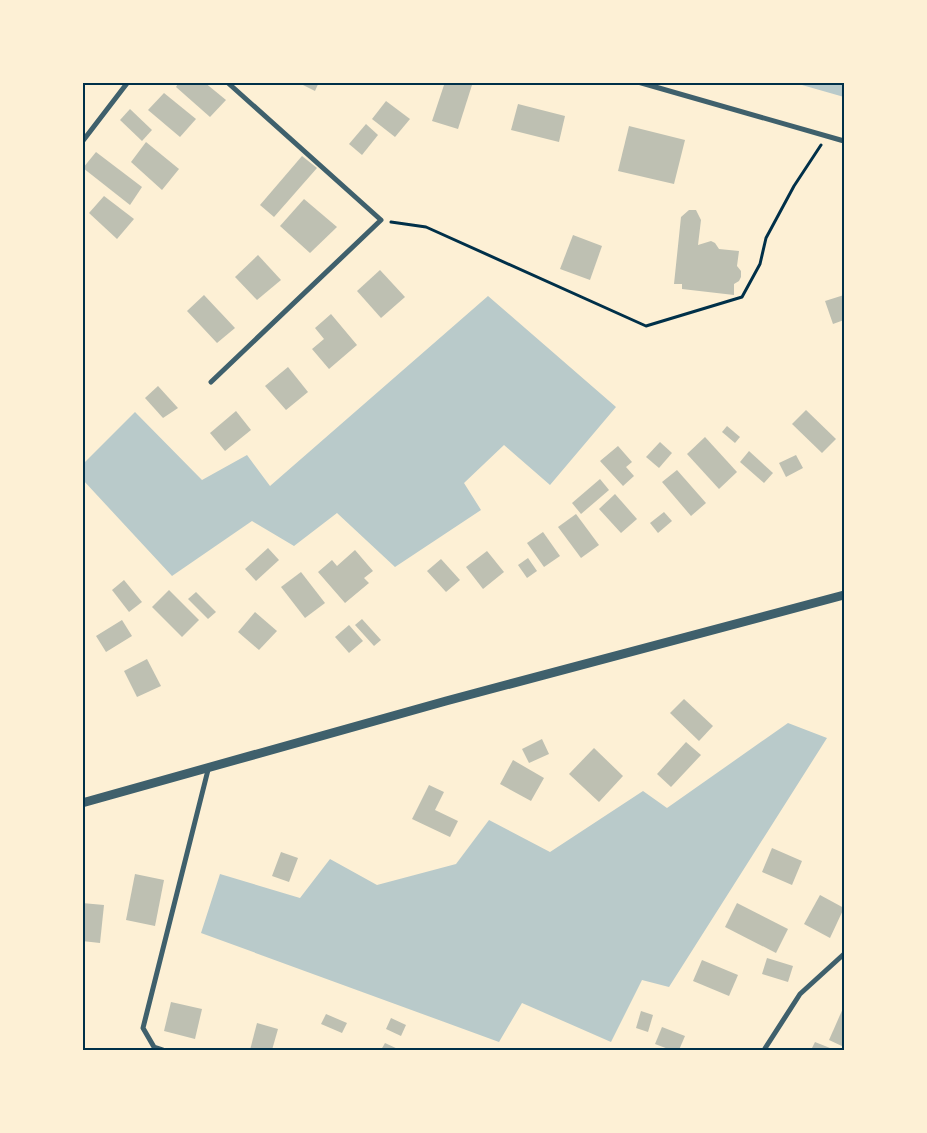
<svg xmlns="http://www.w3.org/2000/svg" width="927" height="1133" viewBox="0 0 927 1133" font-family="'PT Sans',sans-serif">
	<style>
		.green { fill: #b9caca }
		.building { fill: #bec0b2 }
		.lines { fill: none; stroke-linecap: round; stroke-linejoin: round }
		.path { stroke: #003049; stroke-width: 3 }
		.minor { stroke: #3f606c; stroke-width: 5 }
		.tertiary { stroke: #3f606c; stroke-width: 9 }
		.neatline { fill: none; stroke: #003049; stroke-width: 2 }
	</style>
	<rect width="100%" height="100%" fill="#fdf0d5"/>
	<!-- green -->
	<g class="green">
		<polygon points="795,83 844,83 844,97"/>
		<polygon points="488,296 616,407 550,485 504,445 464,483 481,510 395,567 337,513 294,546 252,521 172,576 83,480 83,464 135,412 202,480 247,455 270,486"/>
		<polygon points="788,723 827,738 669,987 642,980 611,1042 522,1003 499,1042 201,933 220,874 300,898 330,859 377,885 456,864 489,820 550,852 643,791 667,808"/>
	</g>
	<!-- building -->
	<g class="building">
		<polygon points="179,82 204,82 226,100 210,117 176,87"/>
		<polygon points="297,82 319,82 315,91"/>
		<polygon points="445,82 466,82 472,85 458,129 432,121"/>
		<polygon points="164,93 196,119 180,137 148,110"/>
		<polygon points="386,101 410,119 395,137 372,119"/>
		<polygon points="518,104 565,116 559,142 511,130"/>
		<polygon points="130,109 152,130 142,141 120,120"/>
		<polygon points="366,124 378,135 362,155 349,144"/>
		<polygon points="629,126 685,140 674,184 618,171"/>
		<polygon points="146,142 179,169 162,190 131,162"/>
		<polygon points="96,152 142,187 130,205 83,168"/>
		<polygon points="302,156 317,168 274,217 260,205"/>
		<polygon points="104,196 134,219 117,239 89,213"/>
		<polygon points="304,199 337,227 310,253 280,226"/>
		<polygon points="689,210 696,210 701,220 698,245 711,241 715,243 719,249 739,251 737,266 741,271 741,277 739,281 734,284 734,295 682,289 682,284 674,284 681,217"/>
		<polygon points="573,235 602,246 590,280 560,269"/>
		<polygon points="258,255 281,280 257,300 235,277"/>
		<polygon points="380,270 405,297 381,318 357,291"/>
		<polygon points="204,295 235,328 217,343 187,311"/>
		<polygon points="844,295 844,320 833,324 825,301"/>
		<polygon points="331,314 357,345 329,369 312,349 324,339 315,328"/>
		<polygon points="288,367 308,392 286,410 265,386"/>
		<polygon points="158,386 178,408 163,418 145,398"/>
		<polygon points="806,410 836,439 822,453 792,424"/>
		<polygon points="236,411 251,430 225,451 210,433"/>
		<polygon points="727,426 740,437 735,443 722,432"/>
		<polygon points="705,437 737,472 719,489 687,454"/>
		<polygon points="660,442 672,453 659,468 646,457"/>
		<polygon points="618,446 632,462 626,467 634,476 623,486 600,461"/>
		<polygon points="749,451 773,473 764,483 740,462"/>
		<polygon points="796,455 803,468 786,477 779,463"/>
		<polygon points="677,470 706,503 691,516 662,482"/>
		<polygon points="600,479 609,490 581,514 572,503"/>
		<polygon points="615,494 637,519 621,533 599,509"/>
		<polygon points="664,512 672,521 658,533 650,523"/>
		<polygon points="576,514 599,545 581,558 558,527"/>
		<polygon points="543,532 560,556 544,567 527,543"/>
		<polygon points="268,548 279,560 256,581 245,569"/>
		<polygon points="355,550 373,571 364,578 369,583 345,603 318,572 332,560 337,566"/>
		<polygon points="487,551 504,572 483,589 466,567"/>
		<polygon points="528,558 537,571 527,578 518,565"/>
		<polygon points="441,559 460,580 446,592 427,571"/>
		<polygon points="301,572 325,603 305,618 281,587"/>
		<polygon points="124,580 142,602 129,612 112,590"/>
		<polygon points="169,590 199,620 182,637 152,607"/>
		<polygon points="196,592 216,612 208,619 188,599"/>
		<polygon points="255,612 277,631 259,650 238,632"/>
		<polygon points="362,619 381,640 374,646 355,625"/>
		<polygon points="122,620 132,636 106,652 96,636"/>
		<polygon points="349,625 363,641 349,653 335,637"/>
		<polygon points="147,659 161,686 137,697 124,671"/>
		<polygon points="684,699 713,726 699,741 670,713"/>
		<polygon points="542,739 549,754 529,763 522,749"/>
		<polygon points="686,742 701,755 671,787 657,774"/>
		<polygon points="594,748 623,776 599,802 569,774"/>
		<polygon points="513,760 544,778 531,801 500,784"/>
		<polygon points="429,785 444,792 435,810 458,821 450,837 412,819"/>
		<polygon points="772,848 802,861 792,885 762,872"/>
		<polygon points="281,852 298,858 289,882 272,876"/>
		<polygon points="135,874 164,880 155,926 126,920"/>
		<polygon points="820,895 844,908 830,938 804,924"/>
		<polygon points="82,903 104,905 100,943 82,941"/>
		<polygon points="737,903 788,929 776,953 725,927"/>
		<polygon points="767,958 793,966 788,982 762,974"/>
		<polygon points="702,960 738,975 729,996 693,981"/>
		<polygon points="171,1002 202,1009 195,1039 164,1031"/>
		<polygon points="844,1006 844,1047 829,1040"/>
		<polygon points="641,1011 653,1015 648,1032 636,1028"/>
		<polygon points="326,1014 347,1023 342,1033 321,1024"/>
		<polygon points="391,1018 406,1025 401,1036 386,1029"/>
		<polygon points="257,1023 278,1029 272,1050 250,1050"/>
		<polygon points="662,1027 685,1036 679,1050 671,1050 655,1044"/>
		<polygon points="815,1042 835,1050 811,1050"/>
		<polygon points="385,1043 400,1050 381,1050"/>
	</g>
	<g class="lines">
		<!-- path -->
		<polyline class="path" points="391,222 426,227 646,326 742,297 760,264 766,238 794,186 821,145"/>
		<!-- minor -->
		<g class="minor">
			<polyline points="638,82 844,141"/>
			<polyline points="82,142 128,82"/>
			<polyline points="211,382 381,220 227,82"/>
			<polyline points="163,1050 154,1047 143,1028 209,766"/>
			<polyline points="764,1050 800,994 844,954"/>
		</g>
		<!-- tertiary -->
		<polyline class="tertiary" points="82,803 446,701 844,595"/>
	</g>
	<!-- border -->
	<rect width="927" height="1133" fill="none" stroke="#fdf0d5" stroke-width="168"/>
	<rect x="84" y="84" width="759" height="965" class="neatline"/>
</svg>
